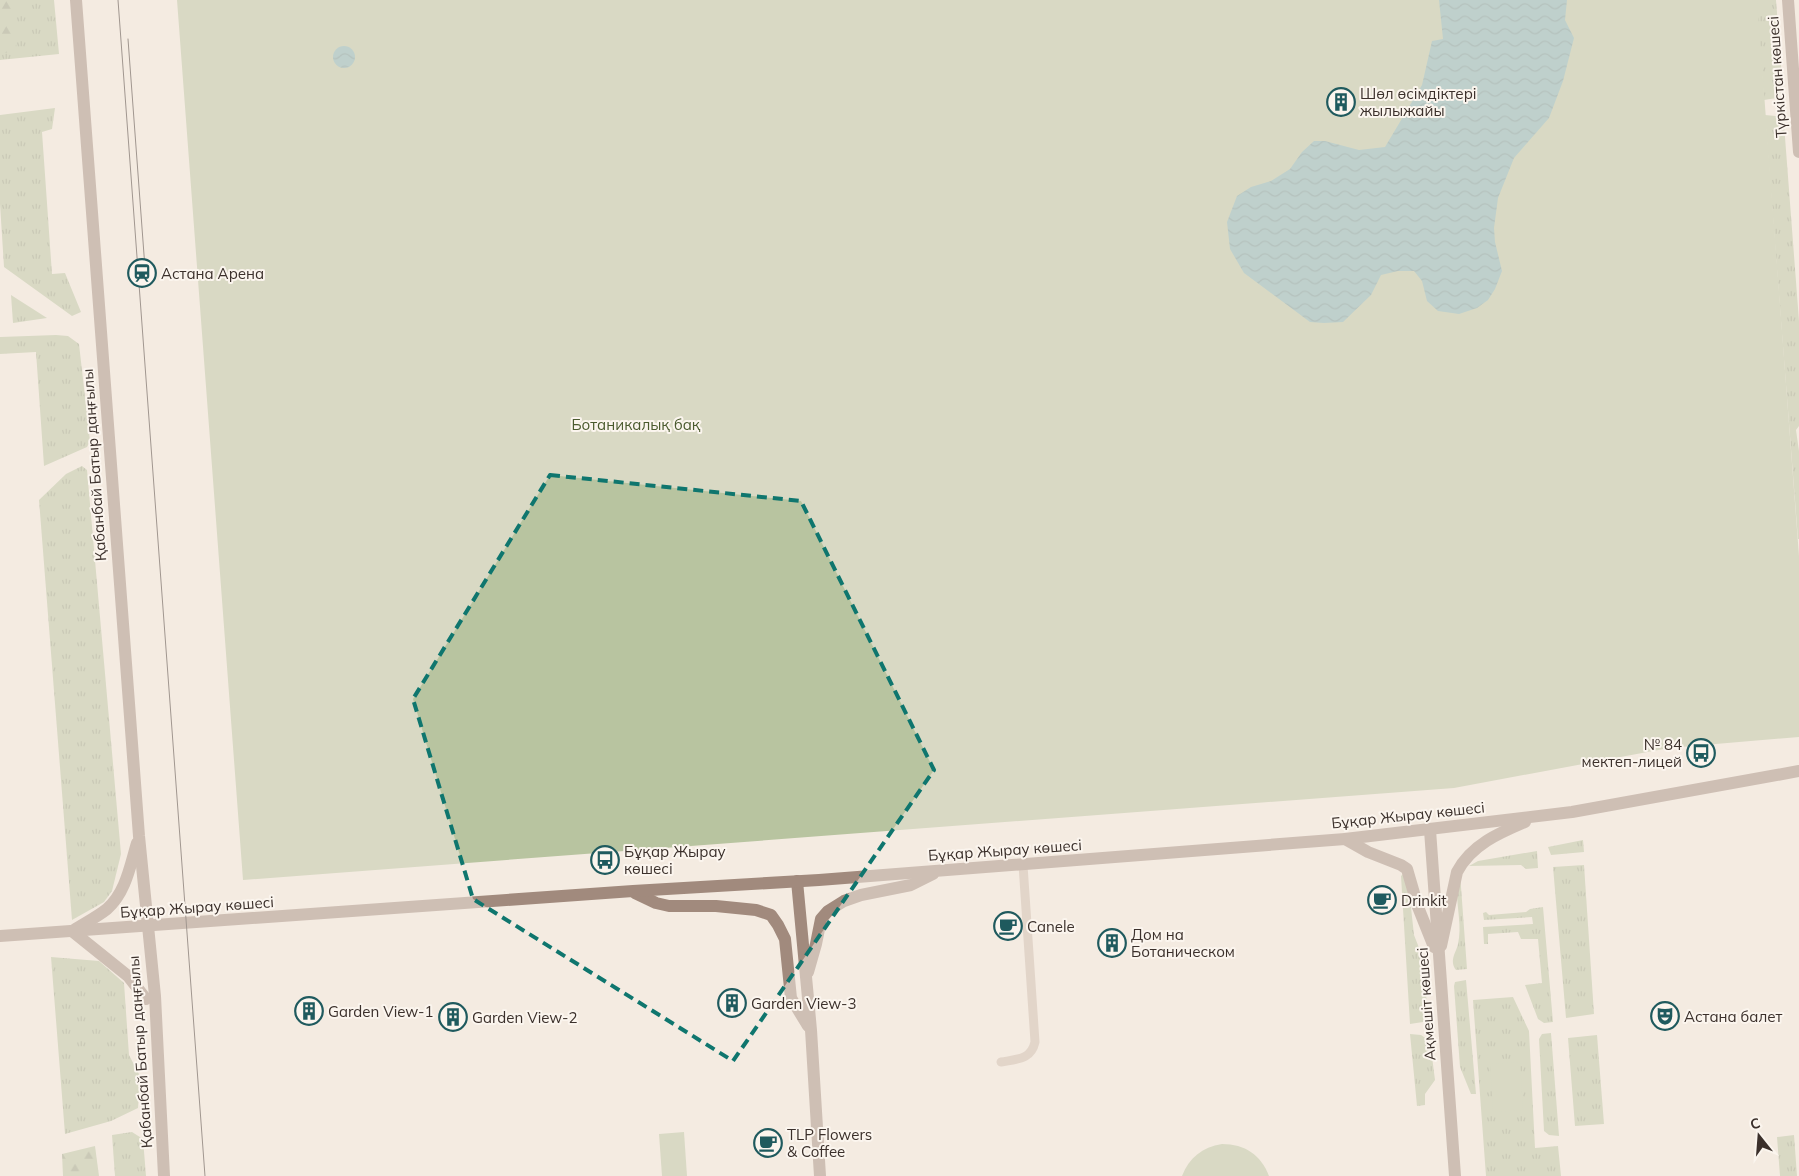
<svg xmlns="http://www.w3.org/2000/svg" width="1799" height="1176" viewBox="0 0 1799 1176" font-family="Mulish,sans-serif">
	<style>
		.grass { fill: url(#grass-tufts) }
		.forest { fill: url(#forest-firs) }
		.park { fill: #b8c4a0 }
		.water { fill: url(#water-waves) }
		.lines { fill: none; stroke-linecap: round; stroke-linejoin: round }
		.street { stroke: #cdbbac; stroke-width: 9 }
		.secondary { stroke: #a18a7d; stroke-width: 12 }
		.tram { stroke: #3b302b; stroke-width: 1 }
		.marked { fill: none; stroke: #0f766e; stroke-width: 4; stroke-dasharray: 10 6; stroke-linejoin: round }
		.labels { text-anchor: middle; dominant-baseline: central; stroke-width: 4; stroke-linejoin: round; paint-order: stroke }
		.street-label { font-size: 15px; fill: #3b302b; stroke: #fbf5ee }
		.poi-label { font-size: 15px; fill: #3b302b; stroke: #fbf5ee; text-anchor: start }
		.park-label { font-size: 15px; fill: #4a5a2e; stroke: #fbf5ee }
	</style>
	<defs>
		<pattern id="grass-tufts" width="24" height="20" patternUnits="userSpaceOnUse" patternTransform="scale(1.25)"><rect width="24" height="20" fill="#b8c4a0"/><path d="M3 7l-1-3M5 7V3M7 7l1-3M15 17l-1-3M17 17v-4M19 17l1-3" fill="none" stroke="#97a083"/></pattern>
		<pattern id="forest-firs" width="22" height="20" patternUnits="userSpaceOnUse" patternTransform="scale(1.25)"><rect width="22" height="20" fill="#b8c4a0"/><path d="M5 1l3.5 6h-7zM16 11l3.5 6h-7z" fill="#97a083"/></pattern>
		<pattern id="water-waves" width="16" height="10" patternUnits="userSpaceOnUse" patternTransform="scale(1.25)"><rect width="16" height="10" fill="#7fb0b2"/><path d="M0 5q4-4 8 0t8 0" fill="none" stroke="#699091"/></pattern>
	</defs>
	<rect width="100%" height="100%" fill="#f4ebe1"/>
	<!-- grass -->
	<g class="grass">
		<polygon points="0,0 54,0 59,54 0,60"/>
		<polygon points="1756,0 1776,0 1783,91 1777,98 1764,100"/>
		<polygon points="55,108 52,129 42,132 52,274 65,273 81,312 72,316 4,267 0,204 0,115"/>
		<polygon points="1765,115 1776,116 1784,124 1799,321 1799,426 1796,430 1799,451 1799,539 1798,539"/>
		<polygon points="11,295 47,318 13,323"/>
		<polygon points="56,335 68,336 79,344 90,441 87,447 44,466 36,352 0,354 0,337"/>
		<polygon points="82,466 87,470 121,854 112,891 104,902 72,920 39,500 66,474"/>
		<polygon points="1583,840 1584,852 1551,855 1548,847"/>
		<polygon points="1537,851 1538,868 1526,869 1521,865 1469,866 1478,861"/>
		<polygon points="1584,865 1594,1014 1566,1018 1553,867"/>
		<polygon points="1404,873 1408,880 1414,935 1423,958 1428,1017 1423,1022 1410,1024 1401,876"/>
		<path d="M 1460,873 L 1467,969 L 1456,970 C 1449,960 1456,953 1458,944 C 1462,927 1457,909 1457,892 C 1458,886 1459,879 1460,873 Z"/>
		<polygon points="1543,907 1553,1022 1544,1023 1538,1019 1525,985 1542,983 1538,939 1521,939 1518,932 1488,934 1488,944 1484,944 1483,927 1533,924 1532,917 1484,920 1483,913 1486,912 1489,915 1526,912 1530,909"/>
		<polygon points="51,957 99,961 124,983 129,1055 140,1076 138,1108 111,1121 65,1134"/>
		<polygon points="1466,980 1476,1094 1471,1094 1460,1067 1454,986 1455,982"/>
		<polygon points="1513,997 1529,1031 1535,1148 1558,1146 1561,1176 1486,1176 1473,1000"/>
		<polygon points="1551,1033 1559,1136 1549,1135 1544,1131 1539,1039 1542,1034"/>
		<polygon points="1410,1034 1421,1035 1430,1041 1435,1080 1425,1094 1425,1105 1417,1106"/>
		<polygon points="1597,1035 1604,1124 1575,1126 1568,1038"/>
		<polygon points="132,1132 143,1139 146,1176 115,1176 112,1135"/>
		<polygon points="1794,1135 1797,1176 1780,1176 1777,1137"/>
	</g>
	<!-- forest -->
	<g class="forest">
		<polygon points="0,0 12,0 17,52 0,53"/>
		<polygon points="95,1146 99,1176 63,1176 62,1154"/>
	</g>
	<!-- park -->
	<g class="park">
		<polygon points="177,0 1757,0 1799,556 1799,737 1669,748 1454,788 243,880"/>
		<polygon points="1520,1062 1523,1110 1493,1112 1490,1064"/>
		<polygon points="684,1132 687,1176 662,1176 659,1134"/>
		<path d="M 1222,1144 C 1245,1144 1261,1155 1269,1176 L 1182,1176 C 1189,1158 1202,1147 1222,1144 Z"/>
	</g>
	<!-- water -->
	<g class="water">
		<polygon points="1439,0 1567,0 1565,20 1574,38 1563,81 1549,118 1514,158 1498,198 1494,228 1495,242 1502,271 1495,289 1488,300 1477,308 1459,314 1438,311 1427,301 1422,281 1414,271 1398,271 1381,275 1371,295 1343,322 1324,323 1310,322 1244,273 1230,249 1227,222 1237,196 1251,187 1271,181 1290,169 1302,152 1314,141 1325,141 1359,150 1385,147 1422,85 1432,41 1443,39"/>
		<circle cx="344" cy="57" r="11"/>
	</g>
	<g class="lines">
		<!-- street -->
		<path class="street" d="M 1001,1062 C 1017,1059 1031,1060 1035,1042 L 1023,865"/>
		<!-- secondary -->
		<g class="secondary">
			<polyline points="76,0 139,836 155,996 164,1176"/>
			<polyline points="1788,0 1799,152"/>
			<polyline points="1430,830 1455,1176"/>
			<polyline points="1345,839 1368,852 1401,865 1407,869 1418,907 1434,947"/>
			<polyline points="797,881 811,1030 820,1176"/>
			<polyline points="635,893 656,903 669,906 716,906 756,910 771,915 778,925 785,939 791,998 808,1026"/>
			<path d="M 74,930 C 85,923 97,917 107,909 C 126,892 130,866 137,843"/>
			<polyline points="72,931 128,976 146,999"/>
			<polyline points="0,936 633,891 819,880 1345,839 1572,812 1799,771"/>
			<path d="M 1441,946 L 1457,872 C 1471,845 1499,833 1525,822"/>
			<polyline points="808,972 816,944 821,919 828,911 844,901 861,895 911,885 933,874"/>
		</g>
		<!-- tram -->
		<g class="tram">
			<polyline points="118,0 205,1176"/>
			<polyline points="128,39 145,268"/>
		</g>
	</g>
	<!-- marked area -->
	<path d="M0 0H1799V1176H0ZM 550,475 L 801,501 L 934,770 L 733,1061 L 473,899 L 413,699 Z" fill="#f4ebe1" fill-opacity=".55" fill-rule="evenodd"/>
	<path class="marked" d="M 550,475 L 801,501 L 934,770 L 733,1061 L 473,899 L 413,699 Z"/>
	<!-- icons -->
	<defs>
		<symbol id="building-ring" viewBox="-11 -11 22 22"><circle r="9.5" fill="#fbf5ee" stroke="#1f5a5e" stroke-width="1.5"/><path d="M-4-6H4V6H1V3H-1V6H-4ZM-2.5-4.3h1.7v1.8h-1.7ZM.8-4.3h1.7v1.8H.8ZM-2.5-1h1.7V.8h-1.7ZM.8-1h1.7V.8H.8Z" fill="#1f5a5e"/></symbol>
		<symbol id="station-ring" viewBox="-11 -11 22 22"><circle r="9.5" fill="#fbf5ee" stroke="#1f5a5e" stroke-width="1.5"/><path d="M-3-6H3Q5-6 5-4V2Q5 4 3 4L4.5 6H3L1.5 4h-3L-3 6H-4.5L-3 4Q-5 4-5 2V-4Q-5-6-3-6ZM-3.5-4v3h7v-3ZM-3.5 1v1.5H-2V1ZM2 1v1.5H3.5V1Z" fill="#1f5a5e"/></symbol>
		<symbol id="bus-ring" viewBox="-11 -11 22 22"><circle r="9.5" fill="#fbf5ee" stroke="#1f5a5e" stroke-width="1.5"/><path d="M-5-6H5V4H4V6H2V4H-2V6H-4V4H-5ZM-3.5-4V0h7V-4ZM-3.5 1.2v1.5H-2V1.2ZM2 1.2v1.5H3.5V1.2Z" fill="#1f5a5e"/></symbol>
		<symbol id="cafe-ring" viewBox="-11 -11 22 22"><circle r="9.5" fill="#fbf5ee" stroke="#1f5a5e" stroke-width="1.5"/><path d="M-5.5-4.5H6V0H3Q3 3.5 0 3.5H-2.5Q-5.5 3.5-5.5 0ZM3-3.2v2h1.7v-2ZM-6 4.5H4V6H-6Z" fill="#1f5a5e"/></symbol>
		<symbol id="theatre-ring" viewBox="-11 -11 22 22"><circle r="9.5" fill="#fbf5ee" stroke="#1f5a5e" stroke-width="1.5"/><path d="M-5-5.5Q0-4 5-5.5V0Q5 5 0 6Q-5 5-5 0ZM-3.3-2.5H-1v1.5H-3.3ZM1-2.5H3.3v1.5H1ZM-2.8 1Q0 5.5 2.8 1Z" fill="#1f5a5e"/></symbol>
	</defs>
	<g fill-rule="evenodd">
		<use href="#building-ring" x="1325" y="86" width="32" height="32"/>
		<use href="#station-ring" x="126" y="257" width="32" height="32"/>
		<use href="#bus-ring" x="1685" y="737" width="32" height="32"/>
		<use href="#bus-ring" x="589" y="844" width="32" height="32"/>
		<use href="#cafe-ring" x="1366" y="884" width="32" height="32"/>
		<use href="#cafe-ring" x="992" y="910" width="32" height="32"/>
		<use href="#building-ring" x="1096" y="927" width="32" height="32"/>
		<use href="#building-ring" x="716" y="987" width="32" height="32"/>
		<use href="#building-ring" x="293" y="995" width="32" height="32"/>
		<use href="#theatre-ring" x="1649" y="1000" width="32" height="32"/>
		<use href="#building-ring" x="437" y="1001" width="32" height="32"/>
		<use href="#cafe-ring" x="752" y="1127" width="32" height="32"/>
	</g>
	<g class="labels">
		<!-- street labels -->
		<g class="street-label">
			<text transform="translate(1777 77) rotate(-94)">Түркістан көшесі</text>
			<text transform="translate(94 465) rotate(-94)">Қабанбай Батыр даңғылы</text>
			<text transform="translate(1408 815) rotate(-6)">Бұқар Жырау көшесі</text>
			<text transform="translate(1005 850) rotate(-4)">Бұқар Жырау көшесі</text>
			<text transform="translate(197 907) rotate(-4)">Бұқар Жырау көшесі</text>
			<text transform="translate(1426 1004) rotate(-94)">Ақмешіт көшесі</text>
			<text transform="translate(140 1052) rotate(-94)">Қабанбай Батыр даңғылы</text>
		</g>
		<!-- poi labels -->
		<g class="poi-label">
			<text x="1360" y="93">Шөл өсімдіктері<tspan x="1360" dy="17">жылыжайы</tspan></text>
			<text x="161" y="273">Астана Арена</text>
			<text x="1682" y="744" text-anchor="end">№ 84<tspan x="1682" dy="17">мектеп-лицей</tspan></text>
			<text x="624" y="851">Бұқар Жырау<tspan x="624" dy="17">көшесі</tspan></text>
			<text x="1401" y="900">Drinkit</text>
			<text x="1027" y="926">Canele</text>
			<text x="1131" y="934">Дом на<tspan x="1131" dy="17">Ботаническом</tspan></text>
			<text x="751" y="1003">Garden View-3</text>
			<text x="328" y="1011">Garden View-1</text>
			<text x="1684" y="1016">Астана балет</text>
			<text x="472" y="1017">Garden View-2</text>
			<text x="787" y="1134">TLP Flowers<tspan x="787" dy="17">&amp; Coffee</tspan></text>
		</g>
		<!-- park labels -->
		<g class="park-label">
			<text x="636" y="424">Ботаникалық бақ</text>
		</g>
	</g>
	<!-- north arrow -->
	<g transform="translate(1759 1136) rotate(343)" stroke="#fbf5ee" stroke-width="4" paint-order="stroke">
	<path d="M0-4L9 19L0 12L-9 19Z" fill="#3b302b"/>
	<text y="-8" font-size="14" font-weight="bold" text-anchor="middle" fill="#3b302b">С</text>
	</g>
</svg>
